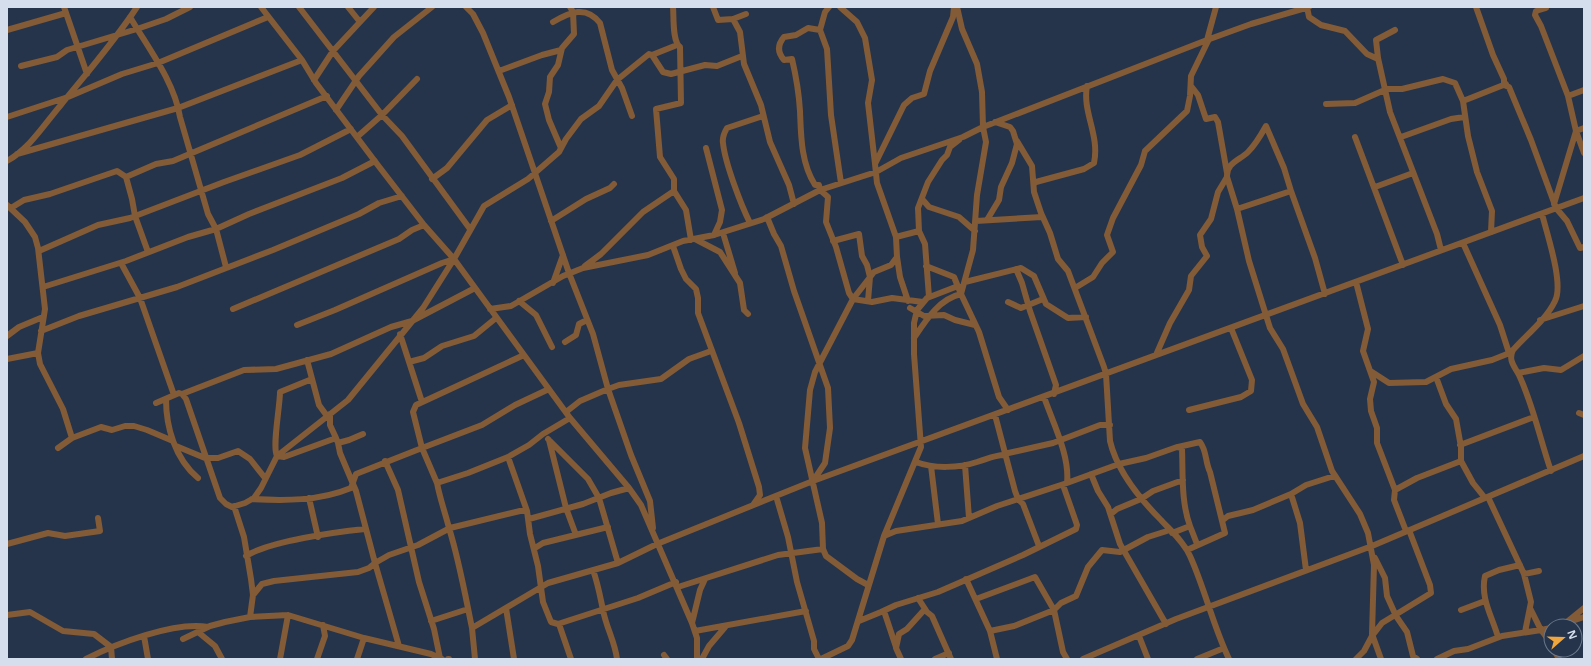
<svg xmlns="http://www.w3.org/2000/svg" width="1591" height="666" font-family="'Open Sans',sans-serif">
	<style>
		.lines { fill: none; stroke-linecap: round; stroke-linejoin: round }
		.minor { stroke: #835b37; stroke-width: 6 }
	</style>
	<rect width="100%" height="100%" fill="#25344a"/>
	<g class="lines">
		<path class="minor" d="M64,7L87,74
			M261,7L302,60L316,83L377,164L424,225L454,259L570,418L629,488L641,505L692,623L697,638V659
			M299,7L382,115L402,136L470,229
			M348,7L360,22
			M466,7L473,14L483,33L509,97L569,273L593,334L608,389L631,455L650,501L653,528
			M713,7L718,20L733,19L746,14
			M829,7L825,12L820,30L827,49L831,115L841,183
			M840,7L857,22L865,38L872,80L868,103L875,164
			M957,7L962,29L977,64L982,92L983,127L986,142L977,195L973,250L961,294L979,332L999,397L1008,410
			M1307,7L1309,17L1321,25L1345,31L1367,54L1378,59
			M1476,7L1493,55L1504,79V85L1509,87L1531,140L1556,208L1567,221L1580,248L1584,247
			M1546,8L1536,11L1535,15L1541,26L1568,96L1576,131L1554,204
			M130,17C148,48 174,81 180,117L208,214L216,229L226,267
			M733,19L740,32L744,64L761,105L770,142L789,185L794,204
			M553,22C570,12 586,5 600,23L612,70L622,88L632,116
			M7,30L66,13
			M820,30L808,28L796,35L784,37C778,44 777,52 784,60L792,59C796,76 799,94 800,111C801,136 801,163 815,185H819L820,190L828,197L826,222L836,247L849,293L853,299L872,302L892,298L923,302
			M1395,30L1376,40L1378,58L1390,112L1437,234L1441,250
			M1207,40L1216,7
			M652,55L663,72L671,74L705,65L717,66L742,56
			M21,66L57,57L67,50L137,29L166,19L190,7
			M499,71L542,55L561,50
			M314,80L333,51L374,7
			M1191,86L1198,95L1206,119L1215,117L1218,122L1227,173
			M1568,96L1584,90
			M1463,101L1468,136L1477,172L1492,211L1491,232
			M1326,104L1355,103L1387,89H1402L1443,79L1455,83L1463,101L1506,84
			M336,110L359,76L394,37L432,7
			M7,117L68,97L122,74L158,63L268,17
			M1584,128L1576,131L1584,153
			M357,137L382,115L417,79
			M1355,137L1403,265
			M1401,137L1451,119L1464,117
			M1017,141L1032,166L1034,192L1041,213L1050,233L1058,259L1068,271L1104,367L1106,374L1110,441C1117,471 1140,499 1161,520C1171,531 1184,542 1190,556C1205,589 1213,626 1229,659
			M561,148L549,120L545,104L549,92L550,77L558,65L562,48L574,34L573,12L570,7
			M706,148L722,210L720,222L714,235
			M17,154L178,108L302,60
			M7,161C30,148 43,126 60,106C86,74 114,42 137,7
			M126,177L132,199L135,216L148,252
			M432,179L447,168L487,120L512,105
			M1034,184L1036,182L1084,169L1094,163C1100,135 1082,112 1087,86
			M1375,187L1413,173
			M674,191L686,210L691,240
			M1291,191L1284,168L1266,126C1261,135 1255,145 1248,152C1240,160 1226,163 1227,177L1237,209L1249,261L1270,328L1283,349L1303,404L1317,427L1332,471L1360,514L1368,533L1374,565L1372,634L1381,659
			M922,199L929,207L959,217L975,231
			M7,205L25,222L35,237L38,248L45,309L38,353L40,364L63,409L72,438
			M11,208L24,200L50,194L117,171L126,177L156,164L173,161L327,96
			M1237,209L1291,191L1315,258L1325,294
			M1542,214C1547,234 1564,284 1555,301C1546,320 1526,335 1513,350C1508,360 1514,366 1519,375C1533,405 1540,439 1551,471
			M767,217L774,234L781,246L794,291L828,388L830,428L825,463L813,481
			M987,220L999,200L1001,187L1012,163L1017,144L1013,131L1010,127L995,122
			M551,221L586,199L610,188L614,184
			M976,221L1042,217
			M750,223C741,205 725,163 723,143C722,137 724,133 727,128L763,116
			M723,233L735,273
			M896,237L877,183L875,164L904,105L912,98L924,94L930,71L953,17L954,7
			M695,239L720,252L740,283L744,310L748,314
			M833,241L859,234L862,256L867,265L870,277L868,301
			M1463,243L1500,325L1509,353
			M673,246L681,269L686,279L696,289L698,298V313L739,423L759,487L760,495L753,505
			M39,251L98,225L130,218L224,182L300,155L351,129
			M897,257L900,277L908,301
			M121,263L140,298L174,395
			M585,266L601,254L643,212L674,191V179L660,157L656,109L681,103L680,47C672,41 674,17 673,7
			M1016,269L1022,283L1030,311L1056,385L1054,394
			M965,282L1021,268L1034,276L1046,304L1068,318L1086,317
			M1356,282L1368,329L1363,351L1374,382L1370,399L1371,411L1377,428V443L1395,490
			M553,283L563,255
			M43,287L126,261L188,237L216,229L249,214L342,178L375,161
			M1075,288L1093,277L1102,263L1113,252L1107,235L1113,218L1141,165L1145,151L1187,111L1190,96L1191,76L1209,39
			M929,297L925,244L919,231L918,208L928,182L942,160L947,155L950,147L959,140
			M519,301L536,315L552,347
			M1008,302L1021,308L1043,299
			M910,308L924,316L944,315L955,320L975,325
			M233,309L399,239L412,230L424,225
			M490,309L511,306L563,276L583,268L648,255L683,241L714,235L764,219L820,190L876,172L901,158L963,137L983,127L1207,40L1251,24L1309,7
			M1540,320L1584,306
			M297,325L335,310L442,263L454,259
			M41,331L79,316L177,287L273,250L359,214L379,203L402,196
			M400,334L422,402
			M7,336L19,327L43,317
			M914,338C926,320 939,299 961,294L954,277L926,266
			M565,342L576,335L579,324L587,320
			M524,355L416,405L413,412L422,448L482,425L515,405L549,389
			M1156,355L1170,323L1189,290L1191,276L1207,256L1202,247L1200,235L1211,219L1218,192L1227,177
			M7,359L38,353
			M307,360L319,405L327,416
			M409,362L424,358L442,346L474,336L496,318
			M1372,372L1389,383L1426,382L1451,369L1492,360L1512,352
			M1518,373L1544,368L1561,370L1584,356
			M312,379L280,392C280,406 272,447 277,456L284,457L336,438L338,443
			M182,394L244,370L276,369L331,354L391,327L412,321L475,288
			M1044,397C1053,423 1070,456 1067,483
			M166,399C166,427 175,459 198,478
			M156,403L179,393L182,394L186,399L220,498L226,504L232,507L245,503L254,498L261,488L277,456L348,400L423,308L454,259L484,206L528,179L559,152L566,139L581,119L599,106L617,80L649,54L652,55L677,45
			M1189,410L1241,397L1251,391L1252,380L1231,328
			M566,412L580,401L608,389L619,385L661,379L689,359L711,351
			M1579,413L1584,415
			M330,414V425L336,438
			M995,415L1015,491L1018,499L1023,504L1039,546
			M548,439L588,479L599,498L618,563
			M549,440L566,508L576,535
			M1460,445L1534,417
			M176,446L205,458H218L238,451L250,459L265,478
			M1178,447L1200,442C1207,451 1205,462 1210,472L1225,533L1187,550
			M58,448L72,438L101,427L112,430L125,426H134L147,430L173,441
			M1004,454L1053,443L1100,425H1110
			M508,457L527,511
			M385,461L398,490L419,582L434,629L440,658
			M1461,461L1473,483L1485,498
			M916,462C934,469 959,468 977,462C987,459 995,455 1004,455
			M965,465L969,518
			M931,466L938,524
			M1091,474L1098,491L1108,507L1120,544L1166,624
			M437,483C440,499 445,512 449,528C459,560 465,594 472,628
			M776,496L788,537L797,582L814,641V649L819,659
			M1488,497L1524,574L1531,602L1525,632
			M309,498L318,537
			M252,499C284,501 320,501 351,488L356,474L422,448L437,483L468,473L508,457L529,445L543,434L570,418
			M234,506L244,537L251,579L253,595L250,617
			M1111,514L1117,509L1141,499L1153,491L1183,480
			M529,519L583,504L611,493L629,488
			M1223,520L1228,516L1253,510L1291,494
			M1190,526L1197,544
			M1406,531L1394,500L1395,490L1417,478L1461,461V447L1456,419L1446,404L1436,377
			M884,536L896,531L962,521L997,506L1067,483L1119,464L1146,458L1177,447L1182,448C1183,474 1181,502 1190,526L1172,533
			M7,544L48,533L65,536L100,531L98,518
			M535,548L543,543L608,527
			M246,556C270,541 336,532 365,529
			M1375,558L1385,578L1387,596L1396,616L1407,632L1413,656L1417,659
			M593,570C598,584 600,596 603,610C606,627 615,642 617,659
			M1306,570L1300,523L1291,494L1306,485L1334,476
			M1524,574L1539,571
			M966,579L990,631L997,659
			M868,585L857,579L826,556L823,549L822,523L805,448L810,390L815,372L853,299L874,272L891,265L897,257L896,237L919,231
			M678,587L778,555L823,549
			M253,595L262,584L274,581L358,572L369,568L375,563L356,491L340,453L338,443L349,440L363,434
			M918,598L927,612L932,616L951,659
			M976,599L1035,577L1054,610L1014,626L990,631
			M506,608L514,659
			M1530,608L1541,630L1551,628
			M1461,610L1485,601
			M884,611L896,647
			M7,615L30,612L63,631L94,634L111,647L112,659
			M431,621L468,609
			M859,621L881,612L896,605L938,592L1023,555L1076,529L1077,525L1063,485
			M1568,621L1584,608
			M692,623L700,590L705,579
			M559,624L571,659
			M1557,626L1584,617
			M695,631L806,611
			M198,632L215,646L222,659
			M144,636L148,659
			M1139,636L1148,659
			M1498,637C1492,616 1480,598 1485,576L1499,570L1520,565
			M183,639L210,626L225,622L250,617L288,615L364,638L431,654L442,659
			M399,646L375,563L389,555L418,545L450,528L520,511H527L530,534L538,566L543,602L551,622L558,624L564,622L638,598L676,582
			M1554,650L1559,659
			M664,655L667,659
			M703,657L709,646L726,626
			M86,659C115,644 175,621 208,627
			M280,659L288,615
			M317,659L325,636L323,625
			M357,659L364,638
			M448,659H449
			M475,659L472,628L548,583L618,563L657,544L813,481L1584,198
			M821,659L848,646L852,640L884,536L921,447L914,354V323L917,310L927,298L958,286
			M901,659L896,648L899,634L907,629L925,609
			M935,659L949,653
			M1067,659L1063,652L1054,610L1061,603L1076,596L1088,567L1102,550L1120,552L1148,537L1170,530
			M1083,659L1176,619L1372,546L1584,456
			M1197,659L1224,648
			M1356,659L1364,651L1372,636L1382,623L1431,593L1430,585L1409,530
			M1437,659L1454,651L1468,649L1502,636L1541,630L1551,643"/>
	</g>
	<rect width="1591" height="666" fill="none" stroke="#d4deec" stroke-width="16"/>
	<g transform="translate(1563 638) rotate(70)"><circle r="19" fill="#25344a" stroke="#6b788b"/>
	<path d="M0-3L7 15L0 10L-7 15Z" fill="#f0a63f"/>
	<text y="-6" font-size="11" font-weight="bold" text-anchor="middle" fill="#d4deec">N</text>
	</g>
</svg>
